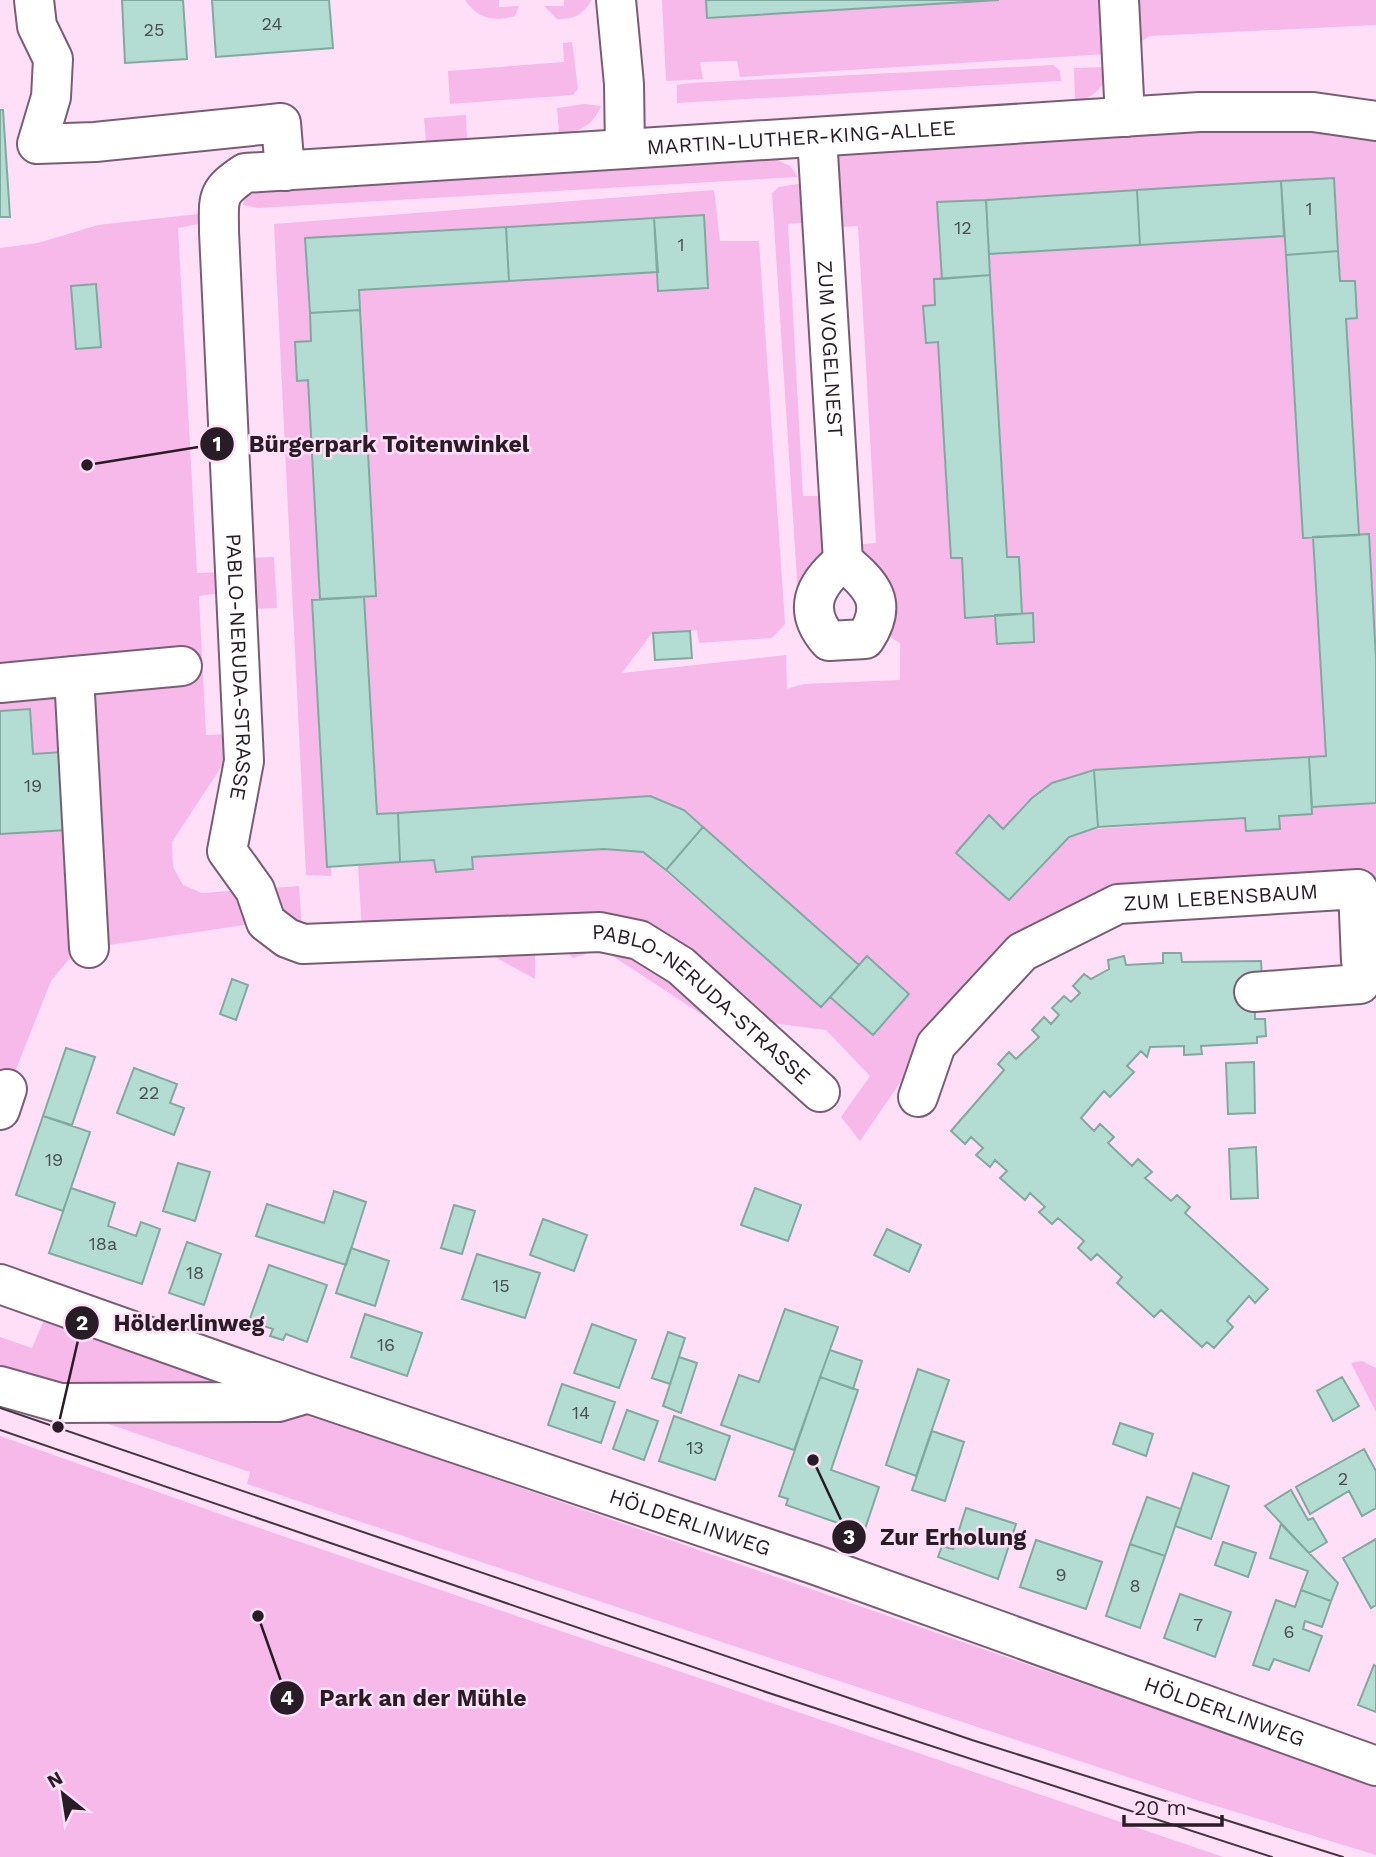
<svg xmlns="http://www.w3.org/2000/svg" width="1376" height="1857" font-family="'Work Sans',sans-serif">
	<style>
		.green { fill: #f6b9e9 }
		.building { fill: #b3ddd3; stroke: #80a99f; stroke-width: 2 }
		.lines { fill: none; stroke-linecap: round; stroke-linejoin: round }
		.minor-casing { stroke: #785e73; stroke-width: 42 }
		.minor { stroke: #fff; stroke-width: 38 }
		.tram { stroke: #433540; stroke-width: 2 }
		.labels { text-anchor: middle; stroke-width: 5; stroke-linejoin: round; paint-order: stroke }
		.number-label { font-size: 18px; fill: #4b4d51 }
		.street-label { font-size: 21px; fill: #281d26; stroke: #fedff7 }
		.leader { fill: none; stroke: #281d26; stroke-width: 2.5 }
		.callout-dot { fill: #281d26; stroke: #fedff7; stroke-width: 2.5 }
		.mark-label { font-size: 21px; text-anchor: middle; font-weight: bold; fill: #fff }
		.callout-label { font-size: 23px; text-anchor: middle; font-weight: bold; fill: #281d26; stroke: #fedff7; stroke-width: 5; stroke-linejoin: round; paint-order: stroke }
	</style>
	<rect width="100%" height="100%" fill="#fedff7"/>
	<path class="green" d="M465,0H499V7L519,6L515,16C493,22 478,19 465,0Z
		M564,0H592C582,15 576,19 557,19L544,6H564Z
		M662,0H706L707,18L999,0H1376V25L1150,36L1122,53L740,77L737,61L700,62L703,79L666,81Z
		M572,42L578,89L573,95L450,104L448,71L564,62L563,43Z
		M1054,65L1060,71L1061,81L677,103V85L690,83Z
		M1105,67L1108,77C1098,91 1092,99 1075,101L1074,68Z
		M584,104L601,106C594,125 578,133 559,133L557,108Z
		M466,115L467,139L426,141L424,118Z
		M1376,121V659L1369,534L1359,535L1346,319L1357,318L1355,281H1340L1334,178L938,202L942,279H934L935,305L923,306L926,343L938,342L951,558H962L965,617L995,615L997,644L1034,642L1033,614H1022L1019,557H1007L989,254L1284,236L1303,538L1313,537L1326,756L1094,770C1049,779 1033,796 1003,829L988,816L956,853L1009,900L1069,837L1082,830L1245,818L1280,828L1279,816L1312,814V807L1376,803V881L1078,903L939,1026L860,1141L841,1117L870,1076L826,1030L757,1021L676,946L362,931L358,865L434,860L436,872L473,869L472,857L604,849L643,852L821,1007L830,997L873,1034L909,994L867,956L859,965L684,810L650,796L377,814L364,597L376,595L359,290L658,272L659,291L708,288L704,215L305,238L311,341L295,343L297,380H308L320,599L312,600L327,867L331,866V876L306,875L274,224L714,190L720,241H759L785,624L772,638L699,643L697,630L652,633L622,673L786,655L787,689L803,684L900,680V643L873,627L842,546L876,543L858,226L823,228L817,137Z
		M773,158L790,166L798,177L258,208L243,205L245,198L268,186Z
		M803,183L810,222L788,224L803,496H825L828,547L798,595L772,193L779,187Z
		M198,214V224L178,228L197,573L219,572L221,593L199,596L206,735L228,734L229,755L172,842L173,867L183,885L202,893L299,886L303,944L265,922L89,948L69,959L51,981L0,1110V248L38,243L98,225Z
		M274,557L277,608L250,609L247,558Z
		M458,937L639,940L756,1050L602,949L573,958L563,949L535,950V979Z
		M48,1311L275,1388L60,1399L0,1378V1337L32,1348Z
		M1362,1361L1376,1368V1412L1351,1363Z
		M297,1410L1376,1786V1855L1200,1801L247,1484L250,1472L73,1412Z
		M0,1436L265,1530L1223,1857H0Z"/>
	<path class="building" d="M122,0H183L187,59L125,63Z
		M212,0H329L333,48L216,57Z
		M706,0H999L707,18Z
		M0,110H3L10,217H0Z
		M1334,178L1338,251L1286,255L1281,181Z
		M1281,181L1284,236L1140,245L1137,190Z
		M1137,190L1140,245L989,254L986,200Z
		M986,200L990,275L942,279L937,202Z
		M704,215L708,288L658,291L654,218Z
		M654,218L658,272L509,281L506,227Z
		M506,227L509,281L359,290L360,310L310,313L305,238Z
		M1338,251L1340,281H1355L1357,318L1346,319L1359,535L1303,538L1286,255Z
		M990,275L1007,557H1019L1022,614L965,618L962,558H951L938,342L926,343L923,306L935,305L934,279Z
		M96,284L101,347L76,349L71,286Z
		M360,310L376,596L320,599L308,380L297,381L295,342L311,341L310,313Z
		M1369,534L1376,659V803L1312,807L1309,757L1326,756L1313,537Z
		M364,597L377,814L398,813L400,862L327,867L312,600Z
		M1033,613L1034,642L997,644L995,615Z
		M690,631L692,658L655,660L653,633Z
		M30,709L33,754L63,752L68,830L0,834V711Z
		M1309,757L1312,814L1279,816L1280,829L1246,831L1245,818L1098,827L1094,770Z
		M1094,770L1098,827L1069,837L1009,900L956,853L989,815L1003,829L1032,798L1052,783Z
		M650,796L684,810L703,827L666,870L643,852L604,849L472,857L473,869L436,872L434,860L400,862L398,813Z
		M703,827L859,965L821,1007L666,870Z
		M1163,953H1181L1182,962L1261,961L1262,979H1254L1255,1019H1265L1266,1036L1257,1037V1043L1201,1046L1202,1054L1184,1055V1046L1150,1047L1147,1057L1141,1051L1127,1066L1134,1072L1110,1097L1104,1091L1081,1118L1094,1131L1100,1124L1114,1137L1108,1143L1132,1166L1138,1159L1152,1172L1145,1178L1171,1201L1177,1195L1190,1207L1185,1213L1268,1289L1255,1303L1249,1296L1227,1321L1233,1327L1214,1348L1207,1342L1202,1347L1161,1310L1154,1317L1117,1283L1122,1277L1097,1254L1091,1260L1078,1248L1084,1241L1058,1218L1052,1224L1039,1212L1045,1207L1030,1193L1025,1200L1000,1178L1007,1171L995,1160L990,1167L976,1155L983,1148L971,1137L965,1144L951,1131L1004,1070L998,1064L1009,1052L1016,1059L1039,1037L1032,1030L1044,1017L1051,1024L1059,1015L1052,1008L1064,996L1071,1002L1080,993L1073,986L1084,974L1091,979L1109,969L1108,960L1124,956L1126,965L1163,963Z
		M867,956L909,994L873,1035L830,997Z
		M232,979L248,985L236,1020L220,1014Z
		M66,1048L95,1057L72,1125L43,1116Z
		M1254,1062L1255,1113L1228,1114L1226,1063Z
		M134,1068L177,1084L170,1103L184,1108L174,1135L117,1113Z
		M43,1116L90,1132L63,1211L16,1195Z
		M1256,1147L1258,1198L1231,1199L1229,1149Z
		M178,1163L210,1172L195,1221L163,1211Z
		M71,1188L115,1203L108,1226L136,1236L141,1222L160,1229L142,1284L49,1253Z
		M755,1188L801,1205L788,1241L741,1225Z
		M334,1191L366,1202L346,1265L256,1236L267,1204L324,1223Z
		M454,1205L475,1211L462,1254L441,1248Z
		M543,1219L587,1235L574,1271L530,1255Z
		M887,1229L921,1245L909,1272L874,1255Z
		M187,1242L221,1254L204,1305L169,1293Z
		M351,1248L389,1261L375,1306L336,1293Z
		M477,1254L540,1273L525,1318L462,1299Z
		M269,1265L327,1285L307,1342L286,1334L283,1340L270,1336L273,1329L249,1321Z
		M785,1309L838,1327L794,1450L721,1425L739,1375L759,1382Z
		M365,1314L422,1333L407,1376L351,1357Z
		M592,1324L636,1340L619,1388L574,1373Z
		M668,1332L685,1338L670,1384L652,1378Z
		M830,1350L862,1361L853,1389L820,1377Z
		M679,1357L697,1363L681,1413L663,1406Z
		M918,1369L949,1380L916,1476L886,1465Z
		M820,1377L858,1390L831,1470L879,1487L864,1532L786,1505L788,1499L779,1496Z
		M1342,1377L1359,1406L1333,1421L1317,1391Z
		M562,1384L615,1402L601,1443L548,1425Z
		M627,1410L658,1421L644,1460L613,1449Z
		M674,1416L730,1436L715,1480L659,1461Z
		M1120,1423L1153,1434L1146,1456L1113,1444Z
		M932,1431L964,1442L945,1501L912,1490Z
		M1364,1449L1376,1471V1508L1362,1516L1349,1491L1310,1514L1296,1487Z
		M1193,1473L1229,1486L1211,1539L1175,1526Z
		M1291,1490L1308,1520L1313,1518L1327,1542L1309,1553L1265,1506Z
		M1147,1497L1181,1509L1165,1556L1130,1544Z
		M966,1508L1016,1524L998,1579L938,1557L942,1546L953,1549Z
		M1281,1524L1338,1583L1331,1601L1301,1590L1308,1571L1270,1558Z
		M1376,1539V1605L1371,1608L1343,1558Z
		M1036,1540L1102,1562L1086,1609L1020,1587Z
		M1223,1542L1256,1553L1248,1577L1215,1565Z
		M1130,1544L1165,1556L1140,1628L1106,1616Z
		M1301,1590L1331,1601L1322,1627L1305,1621L1303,1629L1322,1636L1309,1671L1274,1659L1269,1670L1253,1665L1276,1600L1295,1607Z
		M1180,1594L1231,1612L1215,1657L1164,1638Z
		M1374,1665L1376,1666V1712L1358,1705Z"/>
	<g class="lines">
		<g class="minor-casing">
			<g id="minor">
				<path d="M34,0L37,26L53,59L51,97L37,144L95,142L281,123L285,171"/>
				<path id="s1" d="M616,0L624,84L625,149L1199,112H1313L1376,121"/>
				<path d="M1119,0L1125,117"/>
				<path id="s2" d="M817,137L843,561C814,585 802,610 829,641L865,639C889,603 872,585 843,561"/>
				<path id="s3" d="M625,149L245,173C215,193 219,198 219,232L244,761L227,851L255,890L266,922L287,938L303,944L600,932L639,940L681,966L820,1092"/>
				<path d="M74,676L182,666"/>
				<path d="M0,683L74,676L89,948"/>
				<path d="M1254,992L1360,984"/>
				<path id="s4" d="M918,1097L936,1045L1022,952L1118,904L1358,889L1361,961L1376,960"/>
				<path d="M0,1110L7,1089"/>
				<path id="s5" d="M0,1284L307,1393L813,1564L1376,1766"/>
				<path d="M0,1386L60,1403L278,1402L305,1394"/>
			</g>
		</g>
		<use href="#minor" class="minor"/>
		<path class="tram" d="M0,1408L972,1740L1343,1857
			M0,1430L772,1694L1272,1857"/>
	</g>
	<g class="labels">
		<g class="number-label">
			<text x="272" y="30">24</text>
			<text x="154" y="36">25</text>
			<text x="1309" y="215">1</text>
			<text x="963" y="234">12</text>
			<text x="681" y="251">1</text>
			<text x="33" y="792">19</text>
			<text x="149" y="1099">22</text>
			<text x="54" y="1166">19</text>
			<text x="103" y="1250">18a</text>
			<text x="195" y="1279">18</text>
			<text x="501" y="1292">15</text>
			<text x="386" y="1351">16</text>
			<text x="581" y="1419">14</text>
			<text x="695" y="1454">13</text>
			<text x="1343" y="1485">2</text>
			<text x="1061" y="1581">9</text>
			<text x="1135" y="1592">8</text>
			<text x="1198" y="1631">7</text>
			<text x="1289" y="1638">6</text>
		</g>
		<g class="street-label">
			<text dy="7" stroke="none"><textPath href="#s1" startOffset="326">MARTIN-LUTHER-KING-ALLEE</textPath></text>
			<text dy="7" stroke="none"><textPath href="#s2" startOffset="212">ZUM VOGELNEST</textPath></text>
			<text dy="7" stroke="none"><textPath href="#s3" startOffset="886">PABLO-NERUDA-STRASSE</textPath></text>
			<text dy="7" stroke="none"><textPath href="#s4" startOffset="392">ZUM LEBENSBAUM</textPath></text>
			<text dy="7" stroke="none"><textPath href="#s3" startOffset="1620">PABLO-NERUDA-STRASSE</textPath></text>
			<text dy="7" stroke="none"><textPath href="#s5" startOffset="730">HÖLDERLINWEG</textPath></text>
			<text dy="7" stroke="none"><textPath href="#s5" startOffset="1297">HÖLDERLINWEG</textPath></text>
		</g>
	</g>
	<path class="leader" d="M87 465L217 444M58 1427L82 1323M813 1460L849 1537M258 1616L287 1698"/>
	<g class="callout-dot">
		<circle cx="87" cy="465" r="7"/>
		<circle cx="58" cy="1427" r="7"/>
		<circle cx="813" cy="1460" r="7"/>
		<circle cx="258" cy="1616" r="7"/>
		<circle cx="217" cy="444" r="18"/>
		<circle cx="82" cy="1323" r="18"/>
		<circle cx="849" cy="1537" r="18"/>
		<circle cx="287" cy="1698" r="18"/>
	</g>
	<g class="mark-label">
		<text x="217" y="451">1</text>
		<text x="82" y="1330">2</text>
		<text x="849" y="1544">3</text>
		<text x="287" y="1705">4</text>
	</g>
	<g class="callout-label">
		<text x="389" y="452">Bürgerpark Toitenwinkel</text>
		<text x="189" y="1331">Hölderlinweg</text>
		<text x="953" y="1545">Zur Erholung</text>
		<text x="423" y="1706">Park an der Mühle</text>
	</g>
	<g transform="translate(63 1794) rotate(330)" stroke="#fedff7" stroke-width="5" paint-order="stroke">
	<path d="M0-5L12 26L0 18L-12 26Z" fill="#281d26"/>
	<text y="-10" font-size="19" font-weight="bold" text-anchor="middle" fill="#281d26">N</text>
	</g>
	<path d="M1124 1815v10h98v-10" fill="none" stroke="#281d26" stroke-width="3.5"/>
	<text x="1134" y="1815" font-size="21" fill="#281d26" stroke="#fedff7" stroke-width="5" paint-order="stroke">20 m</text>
</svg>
